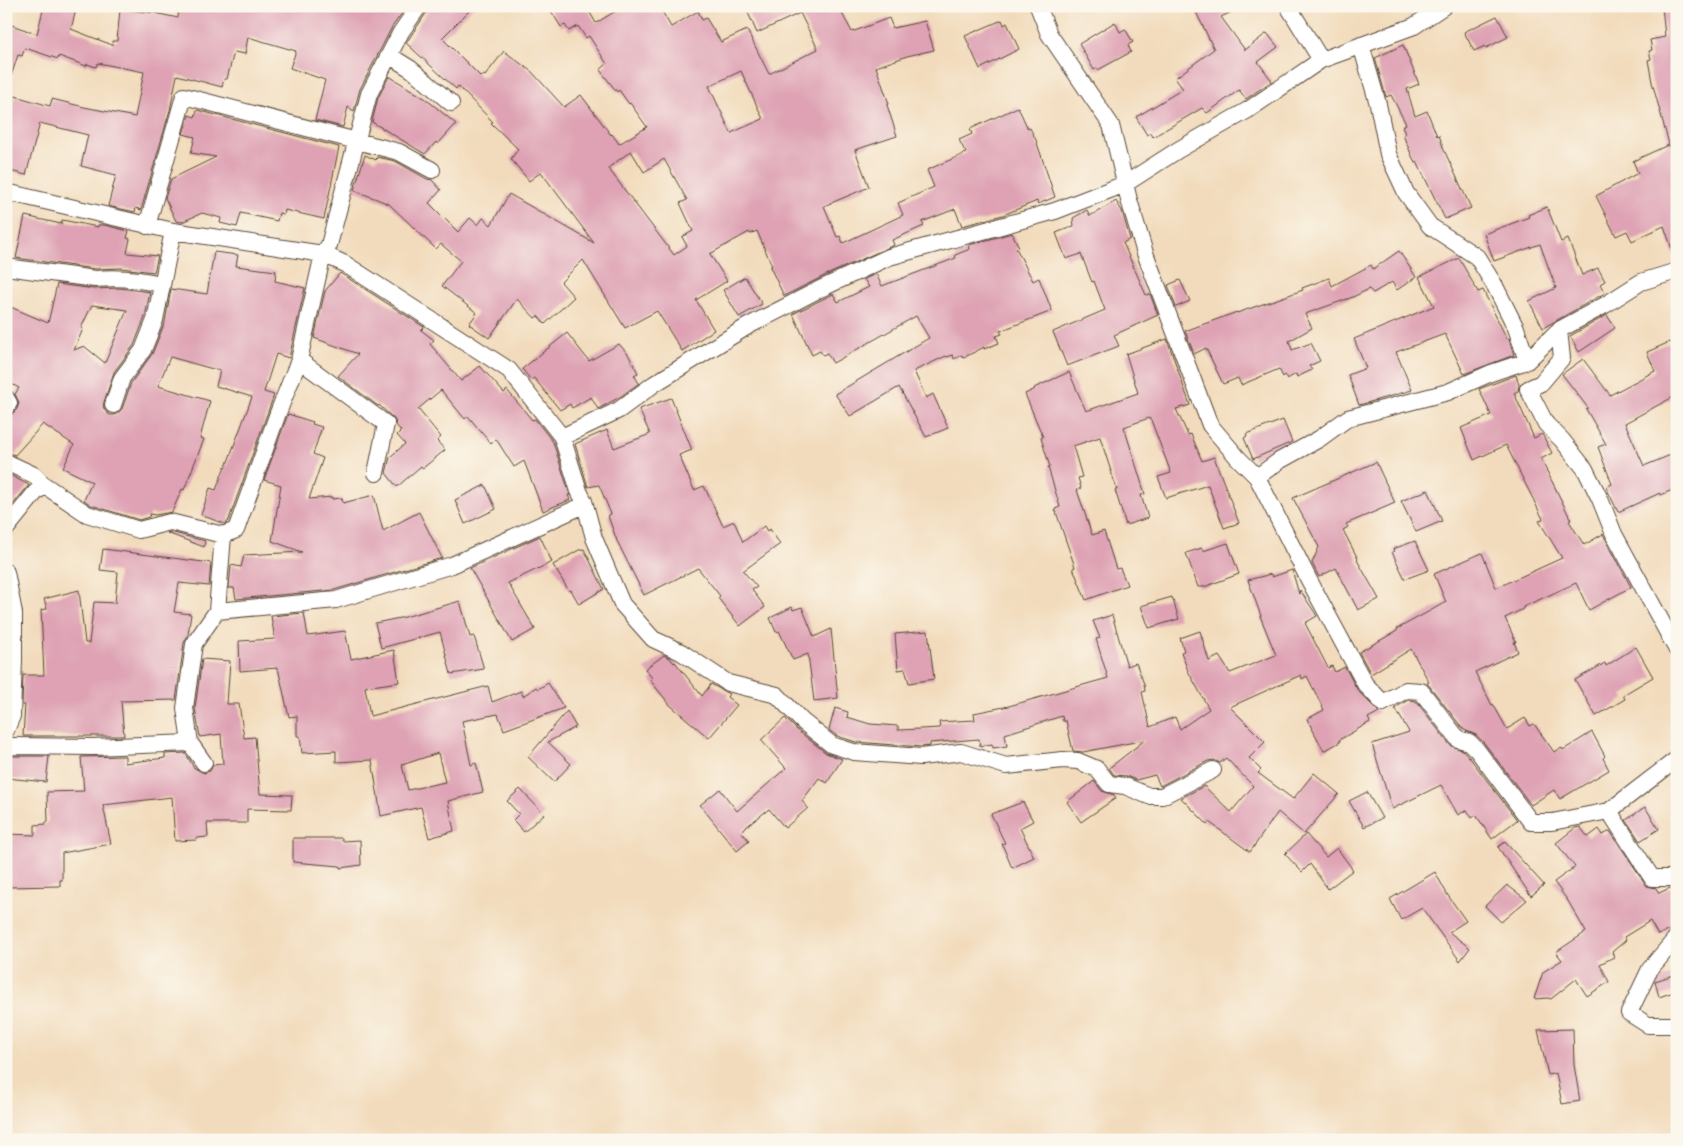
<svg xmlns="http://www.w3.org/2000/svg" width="1683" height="1146" font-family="Mynerve,sans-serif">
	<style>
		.building { fill: #dea2b4; fill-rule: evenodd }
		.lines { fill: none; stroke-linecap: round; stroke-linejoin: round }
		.minor-casing { stroke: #564536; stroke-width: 18 }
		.minor { stroke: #fff; stroke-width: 16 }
	</style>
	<rect width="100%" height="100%" fill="#fbf7ec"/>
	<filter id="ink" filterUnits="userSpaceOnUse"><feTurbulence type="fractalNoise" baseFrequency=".02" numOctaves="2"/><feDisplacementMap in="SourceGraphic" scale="10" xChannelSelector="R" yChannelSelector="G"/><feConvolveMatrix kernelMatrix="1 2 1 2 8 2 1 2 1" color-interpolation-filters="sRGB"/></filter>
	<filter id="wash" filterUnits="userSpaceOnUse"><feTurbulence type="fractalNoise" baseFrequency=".0096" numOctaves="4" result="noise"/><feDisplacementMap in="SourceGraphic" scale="20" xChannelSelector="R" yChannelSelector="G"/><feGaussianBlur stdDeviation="1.12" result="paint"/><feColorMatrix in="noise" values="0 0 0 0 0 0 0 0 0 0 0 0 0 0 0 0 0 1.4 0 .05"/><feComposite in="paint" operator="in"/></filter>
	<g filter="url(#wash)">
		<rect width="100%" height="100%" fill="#f2dbbc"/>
		<g id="blocks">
			<path class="building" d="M44,6H77L71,29L112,45L113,41H117L120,9L155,13L178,18L179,6H349L359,9L362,6H407L392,27L360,89L354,111L348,107L343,127L315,120L325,80L290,68L296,51L248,37L245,54L234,52L227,79H224L222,87L177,75L170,110L141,210L136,208L135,212L108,206L116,175L81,166L88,135L40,123L26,175L6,170V125L15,96L50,106L52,99L84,107L135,117L144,72L98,63L96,67L87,64L86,66L59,56L58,59L25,48L22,56L18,55L9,82H6V23L37,34Z
				M429,6H474L442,38L481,77L484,75L485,76L504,51L532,72L564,107L581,95L611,135L612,134L619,144L647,127L630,103L629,104L619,90L617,92L600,70L607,64L589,36L586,38L578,26L569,31L565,25L561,27L548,6H586L596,23L624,6H659L671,27L698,11L702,20L706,18L721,42L747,30L769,74L818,49L800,13L757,33L745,6H838L852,32L889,18L893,28L925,21L934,50L907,56L876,67L889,104L887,105L897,136L855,150L869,187L824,206L837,237L840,236L843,243L903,215L898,203L934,187L927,170L966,153L959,140L972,134L970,129L1018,107L1028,129L1030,128L1036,140L1055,197L1038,204L1037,201L1003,215L962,226L955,209L922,222L924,226L892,240L894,245L824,276L784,296L770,267L772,266L757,231L750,234L749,232L710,254L727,281L696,300L714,330L682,351L657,311L625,328L583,260L561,282L574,297L545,324L538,316L535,318L517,299L489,338L469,324L477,313L442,286L461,261L441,244L436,249L389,204L354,190L365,155L376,160L377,157L395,161L427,179L432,180L441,190L429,203L458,232L470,218L478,225L483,218L491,225L509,194L594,243L541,172L529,181L511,159L518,149L491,123L493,122L458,86L456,89L406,43L427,12ZM741,71L763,119L731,133L709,86ZM631,151L644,172L664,159L687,200L680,203L693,231L682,237L687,246L674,255L608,168Z
				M1193,6H1244L1221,17L1245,50L1267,33L1278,47L1258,62L1272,81L1246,99L1239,90L1207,113L1202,108L1153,137L1151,133L1147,135L1136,117L1183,89L1175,78L1214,49Z
				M1662,6H1677V51H1675L1677,63V155H1673L1677,163V257L1675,258L1664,226L1632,241L1627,231L1616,236L1596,196L1638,173L1633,161L1668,145L1670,148L1652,82L1648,60L1651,59L1649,51L1652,50L1650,40L1665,37Z
				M1497,16L1508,37L1486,48L1485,46L1474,51L1464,32Z
				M1002,20L1004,25L1007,23L1019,49L980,69L965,36Z
				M1115,22L1120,32L1125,29L1133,42L1128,45L1131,52L1098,70L1097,68L1094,70L1079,44Z
				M1403,45L1419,84L1407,89L1415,116L1427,111L1437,136L1439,135L1444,150L1471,208L1445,219L1417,162L1415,163L1403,135L1405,134L1402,126L1406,124L1391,95L1386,97L1375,58Z
				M389,76L426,99L456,124L438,144L436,142L425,154L372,122L378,98Z
				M197,110L339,147L324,219L285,210L284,214L279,213L277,221L241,213L237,227L220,223L221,218L202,213L182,222L176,221L165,198L171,179L216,157L191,153L195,137L183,134L189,115L195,117Z
				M1116,201L1122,211L1130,239L1123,243L1146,295L1150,294L1158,315L1114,335L1119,346L1067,366L1053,332L1105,310L1094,281L1092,282L1081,254L1066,259L1056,233L1074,226L1073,218L1087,210L1090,216Z
				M1547,207L1561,242L1568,239L1582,275L1598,268L1605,281L1600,284L1605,293L1543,328L1529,301L1556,288L1540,244L1494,261L1484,234L1529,217L1528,215Z
				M25,216L61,224L62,220L98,227V225H104L129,231L127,238L130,239L127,253L158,256L154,272L121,268L95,269L16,258Z
				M1012,233L1019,247L1016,248L1033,281L1039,278L1052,311L1000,331L1002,334L996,336L999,343L984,349V347L963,358L962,355L954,359L953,355L947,357L946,356L914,371L926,398L933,394L948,428L926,437L899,387L850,416L835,394L929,338L916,316L833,363L827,353L823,355L820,351L812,355L793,314L833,294L838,302L869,287L864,279L876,274L882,286L956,258L955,255L970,249L969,245Z
				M1399,251L1416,277L1397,290L1392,282L1373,293L1369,289L1353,297L1305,314L1312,328L1289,341L1292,350L1311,343L1320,361L1309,366L1312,370L1297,377L1296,374L1287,379L1285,375L1283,377L1279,369L1241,385L1238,378L1223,384L1206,348L1194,354L1185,331L1237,312V313L1303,290L1302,288L1329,278L1332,286L1371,265L1373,269Z
				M214,252L238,255L236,266L276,271L275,281L305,288L289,358L276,354L264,392L274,395L228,522L225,524L201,515L210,488L216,490L225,466L226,467L252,397L216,386L220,371L170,357L158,386L210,401L200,438L204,439L184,490L182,489L172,512L155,515L150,514L149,517L139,520L91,505L84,500L92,482L63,468L74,445L43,424L15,455L6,452V417L10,416L17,409L19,403L15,394L19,388L6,381V305L48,323L57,284L94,289L120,288L150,292L145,317L134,345L114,372L104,402L103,407L106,412L110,415H115L122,409L131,383L152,354L165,322L171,289L207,294ZM92,305L127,310L105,363L84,346L74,350L83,329L81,328Z
				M1459,258L1478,292L1483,290L1507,339L1509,338L1514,355L1464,374L1445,334L1396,352L1412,390L1359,405L1348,375L1366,368L1354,339L1434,306L1419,277Z
				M340,273L424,327L421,330L434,340L430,344L461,381L480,366L504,393L507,390L532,420L535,419L553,442L570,495H568L570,500L543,511L524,461L514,467L496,439L491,444L468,416L465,419L441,390L418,409L441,437L437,441L445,450L423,468L421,466L397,487L386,473L390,457L405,444L397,435L401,431L396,425L395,420L379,405L378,406L338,376L358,354L314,338L325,291Z
				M745,277L762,304L739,317L723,290Z
				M1180,280L1190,301L1176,307L1168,285Z
				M1607,315L1615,328L1579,352L1570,336Z
				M567,333L589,361L619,344L628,354L638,373L634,375L639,383L620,397L598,409L591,397L572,408L570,404L560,410L534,378L531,380L522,369Z
				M1167,339L1190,405L1176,409L1188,435L1191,434L1202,461L1214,457L1239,523L1224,528L1208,485L1166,498L1158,477L1171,473L1151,420H1150L1149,418L1124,427L1145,494L1141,495L1148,518L1126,525L1115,490H1117L1100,437L1073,446L1082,477L1078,478L1081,488L1077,490L1092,535L1104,531L1116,569L1120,568L1127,585L1086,600L1073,568L1075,567L1055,509L1060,507L1048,467H1050L1041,438L1043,437L1025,394L1035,389L1034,388L1069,372L1086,411L1138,393L1126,354Z
				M1672,341L1677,351V395L1625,423L1644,466L1673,454L1677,463V488L1661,495L1660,493L1618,512L1606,487L1612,484L1598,447L1606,444L1586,409L1588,408L1562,374L1583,359L1610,395L1655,371L1647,352Z
				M1516,375L1519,385L1518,391L1514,393L1534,438L1542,434L1552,453L1541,459L1571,520L1569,521L1584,545L1603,534L1631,587L1589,610L1576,583L1523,607V609L1505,618L1516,642H1514L1518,652L1475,672L1492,705L1493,704L1507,729L1525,718L1530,726L1534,724L1554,752L1562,748L1563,750L1592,732L1605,756L1603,758L1609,770L1560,799L1554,790L1531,805L1485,744L1476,735L1464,730L1427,683L1429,682L1411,649L1371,674L1359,652L1397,631V629L1446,602L1434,574L1482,553L1496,588L1562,558L1539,521L1543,519L1506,445L1474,460L1461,428L1491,415L1479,389Z
				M671,398L692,450L679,455L694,490L704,486L723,526L734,521L743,542L764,526L767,531L770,529L780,544L743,571L757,587L752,590L765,607L740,626L718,598L720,596L698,568L644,595L617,541L608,516L611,514L599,485L588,487L575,444L607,430L614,448L650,434L639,409Z
				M288,414L313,422L312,424L322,427L313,454L323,458L309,499L332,497V499L342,498L343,503L374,495L383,531L419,512L442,558L334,590L236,599L234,588H229L231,565L241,567L244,555L302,552L272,541L281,485L264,480Z
				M1283,420L1292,442L1253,459L1244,438L1247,436L1246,434Z
				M1376,462L1395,503L1346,524L1348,527L1343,530L1358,559L1357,560L1379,599L1358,610L1336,568L1319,577L1312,563L1319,547L1293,498Z
				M6,473L29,485L6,513Z
				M485,485L496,509L465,524L455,500Z
				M1428,490L1442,521L1416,532L1401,501Z
				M170,532L205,541L204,547L167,533Z
				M540,536L552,562L508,583L535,629L512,642L470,568Z
				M1415,541L1429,570L1405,579L1392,552L1394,551L1393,549Z
				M1228,543L1239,574L1204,587H1198L1186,553L1202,548L1203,551Z
				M103,549L211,563L209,586L179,583L174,612L191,614L188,635L184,643L176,700L121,701L124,736H23L25,705H22L23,675H44L41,610L47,609L44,599L79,590L85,643H89L94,602L115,603L118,572L100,570Z
				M584,549L604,589L579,604L571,590L569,591L553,565L579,550Z
				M1292,570L1299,594L1300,590L1317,616L1305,623L1328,668L1332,666L1335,672L1345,667L1358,691L1379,712L1368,718L1370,722L1339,740L1340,742L1324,751L1307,719L1324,710L1307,676L1302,679L1301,675L1230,707L1265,742L1249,758L1261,770L1258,773L1293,799L1314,773L1339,794L1304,834L1278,812L1250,852L1209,822L1207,824L1181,798L1204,786L1231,812L1253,786L1226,758L1220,763L1214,760L1208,761L1160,786L1155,775L1136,780L1126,776L1114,775L1109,768L1145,740L1083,752L1073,751L1066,721H1063L1062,716L1005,734L1007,746L993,748L992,744L980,746L979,739L930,743V746L921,747L856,742L837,736L829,730L835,708L848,712L847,717L870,724L898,726V730H900L940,728L939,722L975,720L974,713L1009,706L1108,678L1096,639L1100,638L1093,621L1112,615L1127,666L1136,663L1144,684L1145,691L1142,692L1150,727L1175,717L1180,729L1209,709L1188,671L1181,652L1184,651L1180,638L1200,631L1209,661L1219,656L1230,673L1276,655L1260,616H1261L1248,580L1271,574L1272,577Z
				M1172,597L1179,619L1149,628L1141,606Z
				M460,601L470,637L474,636L484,669L451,674L440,632L381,648L375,623L405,617Z
				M792,607L793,610L802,607L814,637L831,629L838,698L814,701L808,654L793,660L779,631L776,632L770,618Z
				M304,613L308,636L345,631L351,659L394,650L399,682L365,687L370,716L488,686L492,702L521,691L523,696L536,687L538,689L548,683L564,708L504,730L498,714L462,721L471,765L476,763L483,792L448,801L454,831L429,838L421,807L381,816L372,760L336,762V751L302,753L300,736H297V716L289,717L278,668L240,671L239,641L275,639L271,616ZM438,753L445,782L408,790L402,765Z
				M928,631L934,679L909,683L905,669L898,670L895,634Z
				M1636,647L1653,677L1623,695L1625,699L1596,716L1575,680L1605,663L1606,666Z
				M664,655L670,658L674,663L675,662L702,696L711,684L727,693L729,694L727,697L737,705L709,738L670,705L650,680L652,678L645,669Z
				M202,659L230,661L227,704H239L244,738L255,737L260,794L292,795L291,810L247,809V823H207L208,837L197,838V840L175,841L172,797L103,805L111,844L62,853V880H60V886L7,887L6,834L35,835V825L46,824V822H48L47,792L84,791L81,757L125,756V763L165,758V754L185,753L192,764L193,767L204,773L210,771L213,765L223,764L221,734L200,737L195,708Z
				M1408,700L1416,701L1450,745L1464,751L1469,757L1517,820L1492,839L1476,815L1472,818L1467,810L1458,815L1441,785L1392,809L1372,744L1409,732L1395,708Z
				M567,711L576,727L548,742L571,764L554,782L528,757Z
				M785,718L796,729L826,753L842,759L827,783L819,778L802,801L808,808L785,828L769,809L741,831L749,841L737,851L700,805L720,789L737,811L786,768L761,740Z
				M15,756H49L46,782L6,778V757Z
				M1094,781L1102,791L1114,795L1116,798L1081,822L1067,802Z
				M520,789L544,814L524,832L513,820L519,814L507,801Z
				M1367,792L1382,818L1364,827L1349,801Z
				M1023,802L1033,821L1020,828L1034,857L1012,868L1002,844L1005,843L991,814Z
				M1645,807L1659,829L1640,841L1626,820Z
				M1580,827L1588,837L1599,829L1603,835L1610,831L1647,886L1656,888L1659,893L1670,888H1677V926L1658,935L1650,921L1624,937L1626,940L1612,952L1614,957L1600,964L1609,982L1587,996L1576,979L1551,999L1548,998L1534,999L1543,972L1562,960L1556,952L1586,932L1568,901L1554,882L1575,867L1556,843L1575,828Z
				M1306,834L1326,857L1337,848L1353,870L1328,889L1310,864L1302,872L1285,854Z
				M293,838H342V841L360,840L361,865L340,868V866L293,862Z
				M1505,842L1544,885L1531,896L1498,847Z
				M1435,872L1447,894L1466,921L1449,932L1470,948L1460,961L1422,908L1401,920L1390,899Z
				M1507,885L1527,900L1501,922L1485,906Z
				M1677,974V991L1659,997L1655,981Z
				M1573,1029L1574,1065L1580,1101L1562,1104L1556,1073L1548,1075L1538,1030Z"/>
		</g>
	</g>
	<g filter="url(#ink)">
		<use href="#blocks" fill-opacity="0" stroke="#564536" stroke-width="1"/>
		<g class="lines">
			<g class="minor-casing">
				<path id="minor" d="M1038,6L1049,34L1111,125L1129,200L1145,253L1210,425L1238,458L1257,477L1309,580L1365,684L1383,703L1406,690L1421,691L1458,739L1469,742L1477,750L1531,822H1552L1609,811L1652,878H1677
					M1288,6L1321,60
					M1361,45L1378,104L1388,154L1406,193L1430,226L1477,257L1495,286L1516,328L1527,361
					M390,56L411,69L451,103
					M6,192L173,231L323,254L345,264L509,370L562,437L619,410L654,384L748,326L818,290L889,257L1055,211L1125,184L1178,150L1248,110L1321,60L1414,26L1444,6
					M147,226L184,96L399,152L432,170
					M6,267L95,279C117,277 140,279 161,284
					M1559,330L1562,358L1541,383L1528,389L1546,424L1562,440L1585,469L1600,499L1614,534L1677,650
					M299,360L386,424L376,473
					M6,398L9,403L6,407
					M113,405L122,378L143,350L155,320L173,231
					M562,437L579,491L584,501L594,538L622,604L653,639L681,652L728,683L777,695L802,721L832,745L854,752L921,757L961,752L1006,766L1063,760L1078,761L1097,769L1109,784L1125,786L1149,796H1162L1213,770
					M6,462L34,475L44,485L87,514L139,530L170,522L223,535L217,611
					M1257,477L1279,461L1319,439L1348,418L1448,392L1491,373L1527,361L1559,330L1605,305L1641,282L1677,271
					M6,529L35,493L44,485
					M223,535L236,530L278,413L299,360L323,254L329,245L369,94L401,32L419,6
					M6,572L14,613V660L12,716L6,730
					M6,747L14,746L93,747L190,743
					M204,763L190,743L185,708L194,644L217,611L336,600L452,565L582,506L584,501
					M1609,811L1677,759
					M1677,937L1650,969L1629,1013L1648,1025H1677"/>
			</g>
			<use href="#minor" class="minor"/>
		</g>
	</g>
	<rect width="1683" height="1146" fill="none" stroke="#fbf7ec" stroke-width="25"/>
</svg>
